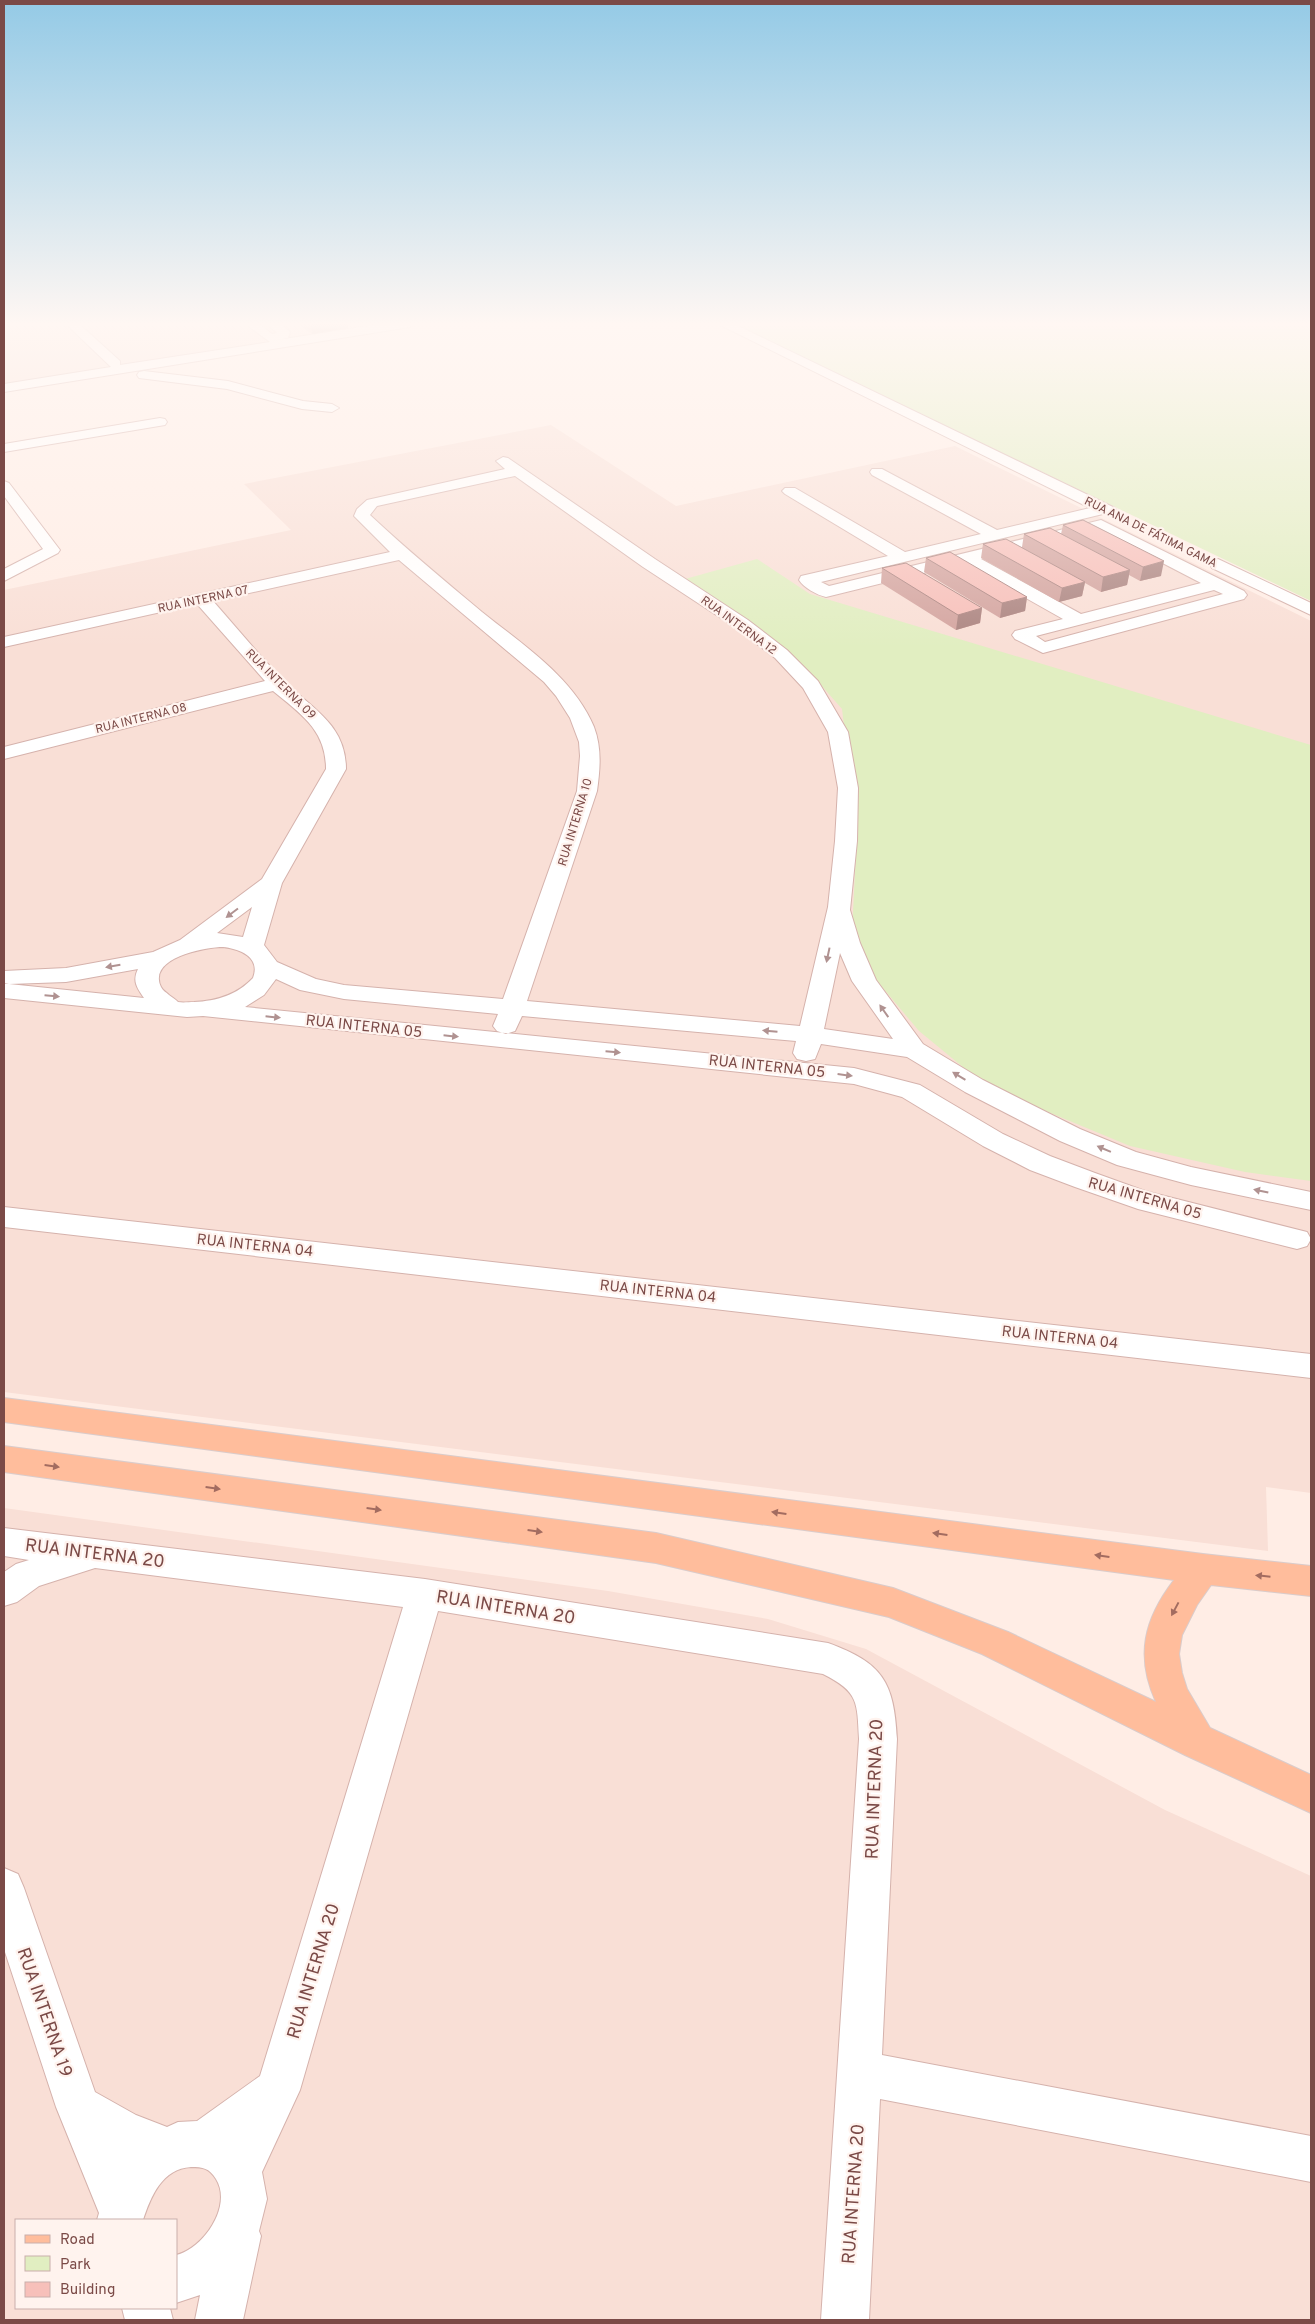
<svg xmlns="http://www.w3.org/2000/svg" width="1315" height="2324" font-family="Overpass,sans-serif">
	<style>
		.residential { fill: #f9dfd6; fill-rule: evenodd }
		.green { fill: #e1eec1 }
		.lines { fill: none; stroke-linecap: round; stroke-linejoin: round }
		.minor-casing { stroke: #d5b2ac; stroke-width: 2 }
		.major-casing { stroke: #dacccb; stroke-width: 2 }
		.minor { fill: #fff; fill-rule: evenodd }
		.major { fill: #ffbd9c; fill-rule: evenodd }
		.wall { fill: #d4a5a0 }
		.shaded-wall { fill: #ad8682 }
		.building { fill: #f7c0ba; stroke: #ad8682 }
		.oneway { fill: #b09291 }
		.oneway2 { fill: #a36c60 }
		.labels { text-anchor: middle; stroke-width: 4.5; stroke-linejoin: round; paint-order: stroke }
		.far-street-label { font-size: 12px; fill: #7b4a47; stroke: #fff3ee }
		.street-label { font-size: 15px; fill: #7b4a47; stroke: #fff3ee }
		.near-street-label { font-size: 18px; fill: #7b4a47; stroke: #fff3ee }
	</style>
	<rect width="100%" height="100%" fill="#ffede5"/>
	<path class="residential" d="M4,323H385L4,384Z
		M551,425L676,506L955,446L1311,621V1493L1266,1487L1268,1551L4,1392V590L291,530L244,484Z
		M4,1508L608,1591L768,1619L866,1649L1165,1810L1311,1876V2320H4ZM16,2220H176V2308H16Z"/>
	<path class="green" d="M731,323H1311V601Z
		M757,559L810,594L1311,745V1181L1245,1172L1130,1146L1036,1107L969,1072L919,1031L872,975L852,931L857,833L842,709L806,668L762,630L685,579Z"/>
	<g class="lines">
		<g class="minor-casing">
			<path id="minor" d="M65,323H78L120,361V365L270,342L244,323H258L272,334L277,333L266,323H280L290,332L288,338L271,341L387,323H416L410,327L4,392V384L111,367Z
				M716,323H732L1115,508L1117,511L1115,514H1103L821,582L829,586L1101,520L1244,591L1247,595L1244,599L1043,653L1015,639L1012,635L1015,631L1063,619L964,563L826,597C817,595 804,588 799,580L801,576L888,556L785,494L782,491L785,488H795L905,552L981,534L872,475L870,472L872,469H882L997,530L1090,508ZM1099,530L1201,583L1081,614L981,559ZM1214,590L1223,594L1045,642L1036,636Z
				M144,371L228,381L303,401L332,404L339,408L332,412L302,409L227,389L139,378L137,375L139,372Z
				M160,418L165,419L167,422L165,425L4,452V444Z
				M503,457L508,458L655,559L748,620L787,650L818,681L848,732L858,788L857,841L850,910L860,943L876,980L923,1044L983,1080L1080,1129L1136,1152L1191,1167L1311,1192V1210L1191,1185L1117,1165L1060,1141L965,1092L907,1057L821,1044L815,1059L806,1061L797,1059L793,1053L796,1041L522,1016L515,1031L506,1034L497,1031L493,1026L498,1014L344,999L300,990L276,979L264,995L245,1007L854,1068L920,1085L1003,1134L1050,1156L1095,1173L1145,1191L1307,1232L1311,1239L1307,1246L1297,1249L1138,1209L1075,1187L1030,1170L983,1146L902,1097L854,1084L203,1016L187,1017L4,998V984H9L4,983V971L66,968L153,952L180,940L262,879L326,769C326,730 301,714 273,691L4,759V747L265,681L197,604L4,647V637L390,552L354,516L357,509L367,500L505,469L496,461ZM515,476L643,567L736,628L775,658L803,688L828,732L838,788L835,841L828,907L800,1026L527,1001L597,791C600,770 602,748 594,727C573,677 523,645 482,612C444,580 406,549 370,515L377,506ZM399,560L544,682L556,696L570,718L579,742L580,756L577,791L503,999L344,985L316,979L277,962L264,945L282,883L346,769C346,723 310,708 282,679C258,654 236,627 213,601ZM252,907L243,937L217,933ZM223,947C240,949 261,957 253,978C237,995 217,1001 194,1002C189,1002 183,1003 178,1002C176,1000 172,997 169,995C166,992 163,991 161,987C147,958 205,947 223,947ZM840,953L852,981L893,1039L824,1029ZM138,969C132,981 137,988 144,998L9,984L66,982Z
				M4,481L9,483L60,550L58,553L4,581V569L43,549L4,496Z
				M1218,559L1311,603V615L1212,568L1210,564L1212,560Z
				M4,1207L1311,1354V1378L4,1227Z
				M4,1528L425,1579L828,1643C883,1663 894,1682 897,1739L882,2055L1311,2136V2182L880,2099L869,2320H821L859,1739C857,1702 859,1692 823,1674L438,1611L300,2090L262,2172L267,2199L259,2231L261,2236L243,2320H195L200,2295L176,2303V2255C203,2249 233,2206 216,2179C209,2168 203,2167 191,2167C162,2169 151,2196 143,2220H97L99,2213L56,2107L4,1949V1868L18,1874L24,1888L95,2092L136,2115L167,2127L178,2122L197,2121L260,2076L403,1607L95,1568L39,1586L17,1602L4,1606V1572L16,1564L29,1560L4,1556Z
				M122,2308H170L173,2320H125Z"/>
		</g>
		<g class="major-casing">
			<path id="major" d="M4,1398L1203,1554L1311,1566V1596L1211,1585L1197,1605L1182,1635L1179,1654L1182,1673L1187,1689L1210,1728L1311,1775V1813L1185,1755L982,1654L889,1617L656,1563L4,1472V1446L656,1533L893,1588L1008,1632L1156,1702C1135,1656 1144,1619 1174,1580L4,1422Z"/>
		</g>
		<use href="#minor" class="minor"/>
		<use href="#major" class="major"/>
	</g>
	<path class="wall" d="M300,323H348V328L312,334L301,326Z
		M1063,525L1161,576L1140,581L1129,575L1127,585L1101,592L1085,583L1082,596L1059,602L981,558L983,544L1022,547L1024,534H1061Z
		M926,558L1027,597L1025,611L1000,618L924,572Z
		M882,568L982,608L980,623L956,630L881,583Z"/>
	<path class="shaded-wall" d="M311,323H348V328L312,334Z
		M1164,561L1161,576L1140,581L1143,567Z
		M1130,570L1127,585L1101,592L1103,577Z
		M1085,582L1082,596L1059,602L1062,588Z
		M1027,597L1025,611L1000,618L1002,603Z
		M982,608L980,623L956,630L958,615Z"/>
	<path class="building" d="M1083,520L1164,561L1143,567L1063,525Z
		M1050,528L1130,570L1103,577L1024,534Z
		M1006,539L1085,582L1062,588L983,544Z
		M950,552L1027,597L1002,603L926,558Z
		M906,563L982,608L958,615L882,568Z"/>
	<defs><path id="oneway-solid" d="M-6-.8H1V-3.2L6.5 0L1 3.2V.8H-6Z" transform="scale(1.25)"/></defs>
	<g class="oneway">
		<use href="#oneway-solid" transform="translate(232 913) rotate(143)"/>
		<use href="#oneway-solid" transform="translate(828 955) rotate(102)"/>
		<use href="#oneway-solid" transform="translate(113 966) rotate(170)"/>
		<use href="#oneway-solid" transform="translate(52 996) rotate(5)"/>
		<use href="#oneway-solid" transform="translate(884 1011) rotate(-125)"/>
		<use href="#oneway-solid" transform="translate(273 1017) rotate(6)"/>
		<use href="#oneway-solid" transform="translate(770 1031) rotate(-175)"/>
		<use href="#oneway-solid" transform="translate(451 1036) rotate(6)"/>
		<use href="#oneway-solid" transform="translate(613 1052) rotate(5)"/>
		<use href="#oneway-solid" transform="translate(845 1075) rotate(7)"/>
		<use href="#oneway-solid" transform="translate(959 1076) rotate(-149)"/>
		<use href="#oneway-solid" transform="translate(1104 1149) rotate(-157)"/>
		<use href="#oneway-solid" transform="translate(1261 1191) rotate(-168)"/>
	</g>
	<g class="oneway2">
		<use href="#oneway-solid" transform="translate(52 1466) rotate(8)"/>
		<use href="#oneway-solid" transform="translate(213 1488) rotate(8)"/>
		<use href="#oneway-solid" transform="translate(374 1509) rotate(8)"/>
		<use href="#oneway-solid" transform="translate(779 1513) rotate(-172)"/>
		<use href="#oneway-solid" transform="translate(535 1531) rotate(8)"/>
		<use href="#oneway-solid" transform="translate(940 1534) rotate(-172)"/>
		<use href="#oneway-solid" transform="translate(1102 1556) rotate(-172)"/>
		<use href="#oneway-solid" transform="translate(1263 1576) rotate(-174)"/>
		<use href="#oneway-solid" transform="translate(1175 1609) rotate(118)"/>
	</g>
	<linearGradient id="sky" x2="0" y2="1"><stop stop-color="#94cae6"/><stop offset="0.5" stop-color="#fff7f3"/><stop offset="1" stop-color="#fff7f3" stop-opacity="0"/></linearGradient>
	<rect width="1315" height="648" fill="url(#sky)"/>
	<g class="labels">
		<g class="far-street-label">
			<text transform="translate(1151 532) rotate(26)" y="4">RUA ANA DE FÁTIMA GAMA</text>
			<text transform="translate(203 599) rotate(-12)" y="4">RUA INTERNA 07</text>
			<text transform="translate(739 625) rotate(36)" y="4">RUA INTERNA 12</text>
			<text transform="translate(281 684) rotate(45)" y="4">RUA INTERNA 09</text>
			<text transform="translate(141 718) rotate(-14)" y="4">RUA INTERNA 08</text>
			<text transform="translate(575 822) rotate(-73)" y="4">RUA INTERNA 10</text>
		</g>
		<g class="street-label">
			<text transform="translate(364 1026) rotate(6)" y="5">RUA INTERNA 05</text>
			<text transform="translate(767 1066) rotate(6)" y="5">RUA INTERNA 05</text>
			<text transform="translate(1145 1198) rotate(16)" y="5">RUA INTERNA 05</text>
			<text transform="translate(255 1245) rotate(6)" y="5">RUA INTERNA 04</text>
			<text transform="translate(658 1291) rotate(6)" y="5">RUA INTERNA 04</text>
			<text transform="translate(1060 1337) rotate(6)" y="5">RUA INTERNA 04</text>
		</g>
		<g class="near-street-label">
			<text transform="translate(95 1553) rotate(7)" y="6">RUA INTERNA 20</text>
			<text transform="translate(506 1607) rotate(9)" y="6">RUA INTERNA 20</text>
			<text transform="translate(874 1789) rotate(-88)" y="6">RUA INTERNA 20</text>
			<text transform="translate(313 1971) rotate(-73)" y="6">RUA INTERNA 20</text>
			<text transform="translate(45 2012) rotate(71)" y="6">RUA INTERNA 19</text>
			<text transform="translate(853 2194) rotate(-86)" y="6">RUA INTERNA 20</text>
		</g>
	</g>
	<rect width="1315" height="2324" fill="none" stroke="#7b4a47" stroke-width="10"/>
	<rect x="15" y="2219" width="162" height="90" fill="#fff3ee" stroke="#caafab"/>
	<rect x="25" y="2235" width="25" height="8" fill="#ffbd9c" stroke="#caafab"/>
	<text x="60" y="2244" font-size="15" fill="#7b4a47">Road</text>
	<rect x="25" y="2256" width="25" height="15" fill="#e1eec1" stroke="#caafab"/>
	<text x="60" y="2269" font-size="15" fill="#7b4a47">Park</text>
	<rect x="25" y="2282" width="25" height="15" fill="#f7c0ba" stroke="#caafab"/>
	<text x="60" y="2294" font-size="15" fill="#7b4a47">Building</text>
</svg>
